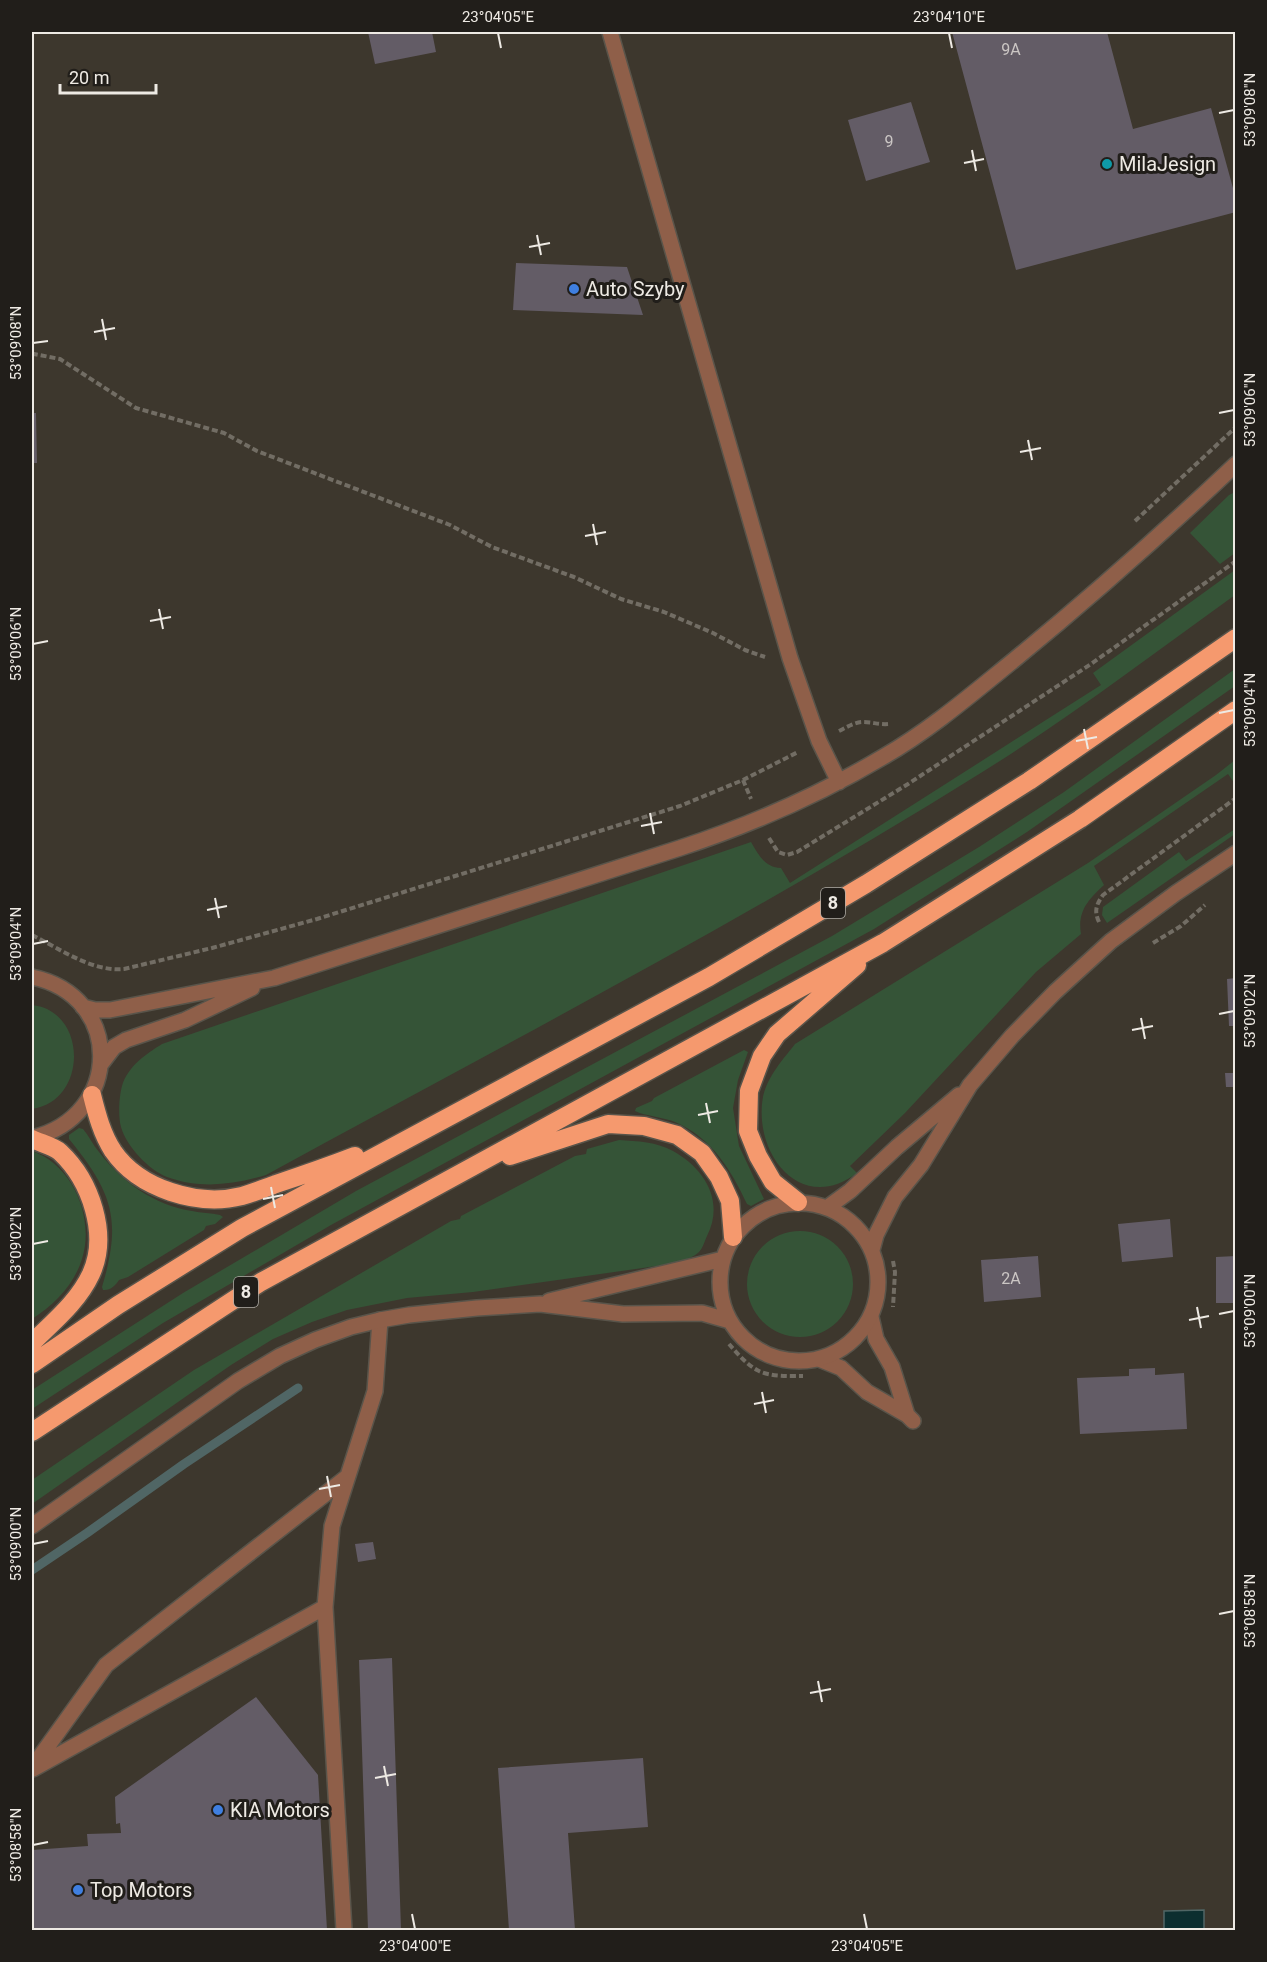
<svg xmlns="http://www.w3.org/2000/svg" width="1267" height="1962" font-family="Roboto,sans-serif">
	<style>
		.green { fill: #355437 }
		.water { fill: #0c2e2f; stroke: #506665; stroke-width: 1.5 }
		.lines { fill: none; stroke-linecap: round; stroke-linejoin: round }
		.stream { stroke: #506665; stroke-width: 9 }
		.building { fill: #635c66 }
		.lane-casing { stroke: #59544a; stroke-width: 18 }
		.street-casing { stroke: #59544a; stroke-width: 18 }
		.highway-casing { stroke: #59544a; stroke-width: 21 }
		.path { stroke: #726d64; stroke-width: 4; stroke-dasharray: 6 3; stroke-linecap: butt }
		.lane { stroke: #8f5f49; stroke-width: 15 }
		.street { stroke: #8f5f49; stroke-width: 15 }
		.highway { stroke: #f5996e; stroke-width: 18 }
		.ticks { fill: none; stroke: #eeeae4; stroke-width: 2 }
		.culture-dot { fill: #0f9aa8; stroke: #211e1a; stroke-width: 2 }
		.shop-dot { fill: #3f7fe0; stroke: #211e1a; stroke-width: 2 }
		.labels { text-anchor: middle; stroke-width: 6; stroke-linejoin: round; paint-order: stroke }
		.number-label { font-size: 16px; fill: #cbc6c4 }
		.shield { fill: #211e1a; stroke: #b0ada7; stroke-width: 1.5 }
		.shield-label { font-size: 18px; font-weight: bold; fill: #eeeae4 }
		.poi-label { font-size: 20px; fill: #eeeae4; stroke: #211e1a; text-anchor: start }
		.neatline { fill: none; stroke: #eeeae4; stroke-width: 2 }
		.ticks-label { font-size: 15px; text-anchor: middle; fill: #eeeae4 }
	</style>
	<rect width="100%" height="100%" fill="#3d372d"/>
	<path class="green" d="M1235,492V553L1220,564L1190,533L1229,495Z
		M1235,570V595C1152,655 1070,717 984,771C751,917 507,1043 266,1175C233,1185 200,1189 167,1177C149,1170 126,1146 121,1127C118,1116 119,1097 122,1086C128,1066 146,1054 162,1044L751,842C758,854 765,868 781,868L790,883L1101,685L1093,673Z
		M1235,669V686L1027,832L874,929L331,1225L163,1323L32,1409V1390L183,1293L356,1191L832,936L979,847L1064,792Z
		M1235,760V784L1228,774L1094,866L1104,885C1089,899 1077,911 1081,934L1036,972L905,1113L850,1166L857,1173C804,1213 757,1160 762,1104C764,1080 781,1062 795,1044L1088,863L1216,775Z
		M1235,829V834L1107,923L1102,915L1103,907L1179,852L1186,861Z
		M32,1005C88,1011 88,1101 32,1109Z
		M744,1050L748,1052L738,1080L733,1108L739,1146L764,1199L751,1206L747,1204C731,1170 712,1138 675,1122C663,1117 645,1116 635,1111L636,1108L652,1101L654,1098Z
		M79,1128L83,1129C89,1136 93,1145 99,1152C122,1182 154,1205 192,1211C201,1213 211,1213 220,1215L223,1217L215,1224L206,1226L204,1230L128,1277L119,1280C116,1285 110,1291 103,1290L102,1287C122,1220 113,1193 69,1139V1135Z
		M619,1140C637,1141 657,1142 673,1151C704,1168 725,1201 707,1236C705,1240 703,1248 699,1252C694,1257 684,1260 678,1263L473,1292L407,1298L347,1310L312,1322L273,1339L231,1365L32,1504V1480L194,1370L451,1221L460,1219L461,1216L575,1156L586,1154L587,1149Z
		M32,1151C73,1165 95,1218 82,1259C74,1285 54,1305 32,1319Z
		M747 1284a53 53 0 1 1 106 0a53 53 0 1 1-106 0Z"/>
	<path class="water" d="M1204,1910V1930H1164V1911Z"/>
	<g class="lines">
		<path class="stream" d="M32,1570L87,1533L184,1464L298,1388"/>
	</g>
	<path class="building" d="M368,32H432L436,52L375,64Z
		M952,32H1107L1133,129L1211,108L1236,199V212L1016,270Z
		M911,102L930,162L866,181L848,120Z
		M516,263L627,267L643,315L513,310Z
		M32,413H36L37,463H32Z
		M1236,978V1026H1229L1227,979Z
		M1225,1073H1236V1087H1226Z
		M1170,1219L1173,1257L1122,1262L1118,1224Z
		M1038,1256L1041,1297L984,1302L981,1260Z
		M1236,1256V1303H1216V1257Z
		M1155,1368V1375L1184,1373L1187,1429L1080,1434L1077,1378L1129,1376V1369Z
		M373,1542L376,1559L358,1562L355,1544Z
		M392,1658L401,1930H368L359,1660Z
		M256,1697L318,1775L327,1930H32V1850L88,1846L87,1834L121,1833L120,1823L116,1824L115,1797Z
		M643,1758L648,1827L568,1833L575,1930H509L498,1768Z"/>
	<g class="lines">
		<g class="lane-casing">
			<path id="lane" d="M871,1317L876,1339L892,1367L907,1415L913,1421
				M819,1359L841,1368L867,1392L907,1415
				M32,1768L106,1665L347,1477
				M33,1769L325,1607
				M344,1930L325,1607L332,1526L375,1391L380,1320"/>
		</g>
		<g class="street-casing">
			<path id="street" d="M610,32L790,658L819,741L839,782
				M32,977C124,996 123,1116 32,1138
				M83,1007L95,1010H110L274,978L680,848C750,825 819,795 883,757C930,730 972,694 1014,660C1091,597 1164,532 1236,464
				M101,1064L114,1047L126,1040L185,1020L252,988
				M720 1282a79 79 0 1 1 158 0a79 79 0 1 1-158 0Z
				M828,1207L850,1191L897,1147L959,1095
				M872,1250L876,1235L895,1197L921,1165L970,1085L1012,1036L1055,992L1111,941L1176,893L1236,853
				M549,1301L723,1259
				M32,1526L238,1381L280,1356L315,1340L351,1327L380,1320L409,1315L477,1308L540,1304L623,1314L702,1313L730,1321"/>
		</g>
		<g class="highway-casing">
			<path id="highway" d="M92,1095C97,1115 102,1134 113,1151C139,1189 198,1207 242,1196C253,1193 265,1188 276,1184C303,1175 329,1166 355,1156
				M32,1139C40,1143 53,1146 60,1152C91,1181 109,1235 91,1274C78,1302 53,1322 32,1343
				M510,1156L608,1124L644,1126L677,1135L702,1153L719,1177L730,1201L733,1237
				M798,1202L773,1182L758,1156L748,1131L749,1091L762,1056L777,1034L857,965
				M32,1364L118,1305L242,1228L709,977L866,884L1029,781L1236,638
				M32,1432L261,1282L883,943L1080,819L1236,710"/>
		</g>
		<path class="path" d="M32,355L34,354L60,359L136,408L224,433L257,451L450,525L492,547L574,577L621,599L664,612L713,633L745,650L765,657
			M1135,521L1236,427
			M839,731C847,727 855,722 863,722C872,722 880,725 889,724
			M743,780L751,799
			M769,838L778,852L787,855L797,852L908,784L1091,664L1236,561
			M1099,922C1094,911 1096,905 1103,895L1236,798
			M32,935C60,949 92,972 124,969L212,948L317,919L680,806L743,780L798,752
			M1153,943L1181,926L1205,905
			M893,1261L895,1272L893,1307
			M729,1344C737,1353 746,1364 757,1370C769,1377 789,1376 803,1376"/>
		<use href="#lane" class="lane"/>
		<use href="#street" class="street"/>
		<use href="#highway" class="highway"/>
	</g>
	<path class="ticks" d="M498,33L501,48M949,33L952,48M1219,113L1234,110M972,150L976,171M964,163L984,159M537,235L541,255M529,247L550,243M102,319L106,340M94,332L115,328M33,343L48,341M1219,413L1234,410M1028,440L1032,460M1020,452L1041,448M593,524L597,545M585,536L606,532M159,609L163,629M150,621L171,617M33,644L48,641M1219,713L1234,710M1084,729L1088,749M1076,741L1097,737M650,813L654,834M641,826L662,822M215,898L219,918M207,910L227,906M33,944L48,941M1219,1014L1234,1011M1141,1018L1145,1039M1132,1030L1153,1026M706,1103L710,1123M698,1115L718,1111M271,1187L275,1208M263,1199L283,1195M33,1244L48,1241M1197,1307L1201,1328M1219,1314L1234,1311M1189,1320L1209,1316M762,1392L766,1413M754,1404L774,1400M327,1476L331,1497M319,1489L340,1485M33,1544L48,1541M1219,1614L1234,1611M818,1681L822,1702M810,1693L831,1689M384,1766L388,1786M375,1778L396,1774M33,1845L48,1842M412,1914L415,1929M864,1914L867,1929"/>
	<circle class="culture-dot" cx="1107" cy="164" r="6"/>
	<g class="shop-dot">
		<circle cx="574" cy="289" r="6"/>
		<circle cx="218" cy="1810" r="6"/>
		<circle cx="78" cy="1890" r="6"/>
	</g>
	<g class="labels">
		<g class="number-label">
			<text x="1011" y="55">9A</text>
			<text x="889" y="147">9</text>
			<text x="1011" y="1284">2A</text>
		</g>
		<g class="shield">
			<rect x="821" y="888" width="24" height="30" rx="4.5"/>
			<rect x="234" y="1277" width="24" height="30" rx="4.5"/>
		</g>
		<g class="shield-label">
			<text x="833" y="909">8</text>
			<text x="246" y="1298">8</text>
		</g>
		<g class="poi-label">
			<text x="1119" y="171">MilaJesign</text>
			<text x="586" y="296">Auto Szyby</text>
			<text x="230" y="1817">KIA Motors</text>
			<text x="90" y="1897">Top Motors</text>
		</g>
	</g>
	<rect width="1267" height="1962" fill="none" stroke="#211e1a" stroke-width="66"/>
	<path d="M60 84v9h96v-9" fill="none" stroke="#eeeae4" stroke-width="3"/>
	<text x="69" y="84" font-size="18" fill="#eeeae4" stroke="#211e1a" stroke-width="4.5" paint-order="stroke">20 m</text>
	<rect x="33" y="33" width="1201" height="1896" class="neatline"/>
	<g class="ticks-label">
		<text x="498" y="22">23°04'05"E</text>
		<text x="949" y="22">23°04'10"E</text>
		<text transform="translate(1250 110) rotate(-90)" y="5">53°09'08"N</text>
		<text transform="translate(16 343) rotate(-90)" y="5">53°09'08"N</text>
		<text transform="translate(1250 410) rotate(-90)" y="5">53°09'06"N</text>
		<text transform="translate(16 644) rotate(-90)" y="5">53°09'06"N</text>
		<text transform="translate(1250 710) rotate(-90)" y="5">53°09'04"N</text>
		<text transform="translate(16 944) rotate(-90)" y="5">53°09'04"N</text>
		<text transform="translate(1250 1011) rotate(-90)" y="5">53°09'02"N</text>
		<text transform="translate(16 1244) rotate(-90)" y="5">53°09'02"N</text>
		<text transform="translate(1250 1311) rotate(-90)" y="5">53°09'00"N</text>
		<text transform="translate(16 1544) rotate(-90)" y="5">53°09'00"N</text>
		<text transform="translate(1250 1611) rotate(-90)" y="5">53°08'58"N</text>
		<text transform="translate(16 1845) rotate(-90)" y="5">53°08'58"N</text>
		<text x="415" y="1951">23°04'00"E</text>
		<text x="867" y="1951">23°04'05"E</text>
	</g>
</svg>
